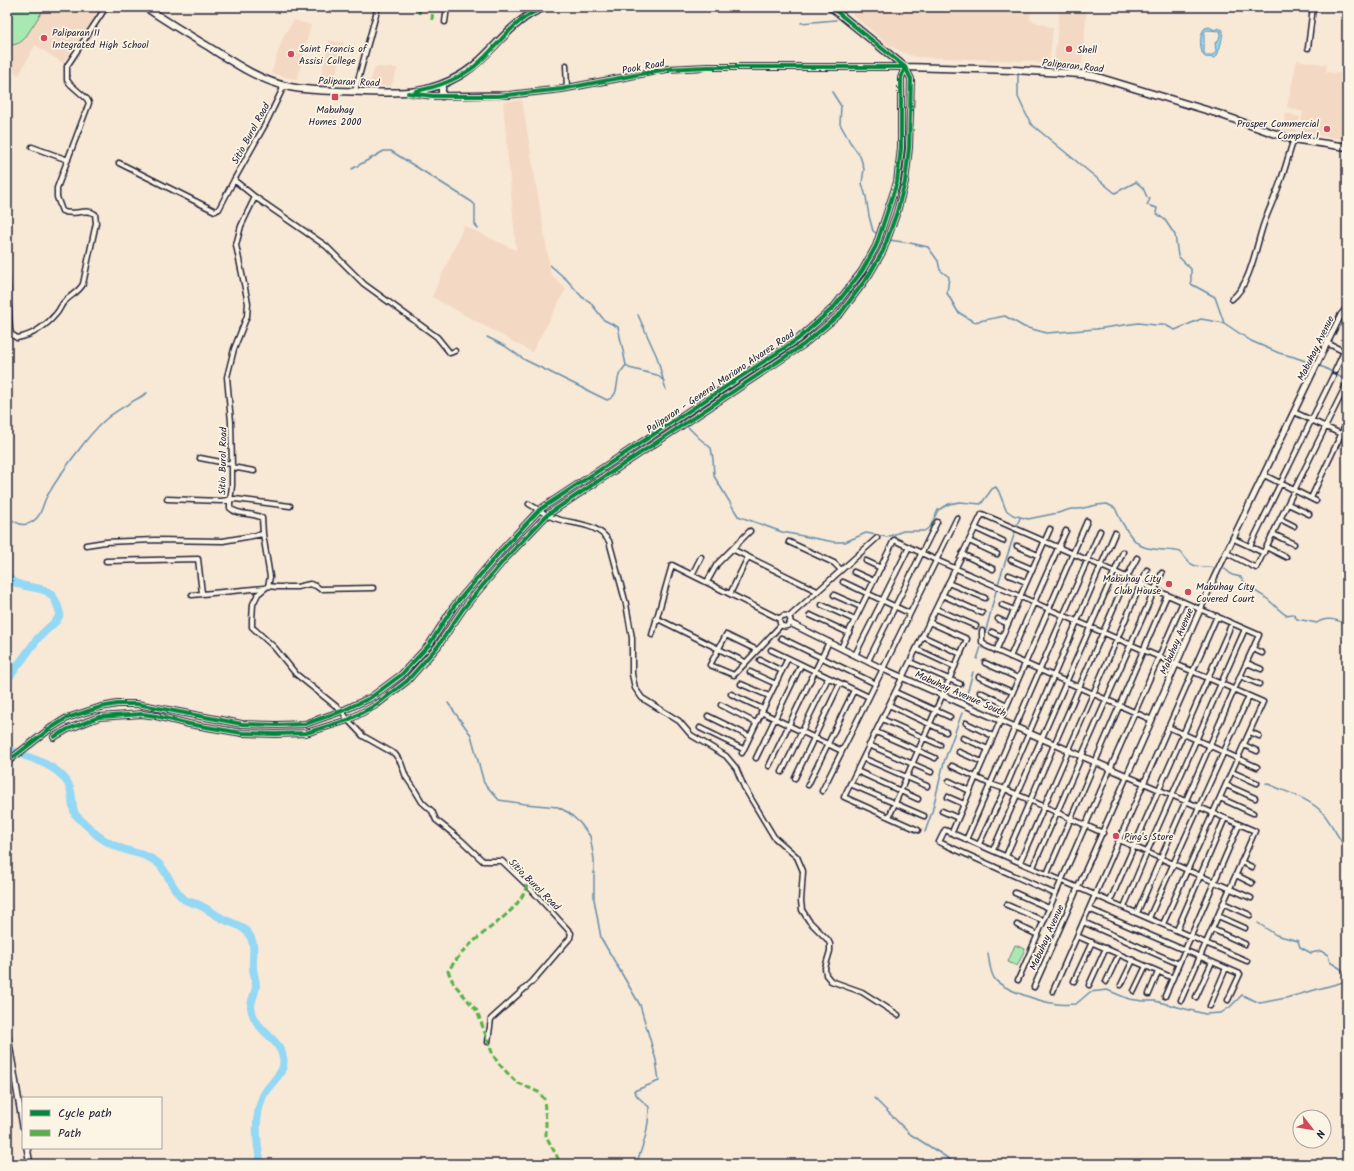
<svg xmlns="http://www.w3.org/2000/svg" width="1354" height="1171" font-family="Kalam,sans-serif">
	<style>
		.built { fill: #f3d9c3 }
		.green { fill: #a9e9b1; stroke: #668676 }
		.water { fill: #93d8f5; stroke: #668fab; fill-rule: evenodd }
		.lines { fill: none; stroke-linecap: round; stroke-linejoin: round }
		.stream { stroke: #668fab; stroke-width: 1.5 }
		.river { stroke: #93d8f5; stroke-width: 8 }
		.minor-casing { stroke: #22223b; stroke-width: 7 }
		.tertiary-casing { stroke: #22223b; stroke-width: 8 }
		.primary-casing { stroke: #22223b; stroke-width: 9 }
		.minor { stroke: #fcf5e5; stroke-width: 4 }
		.tertiary { stroke: #fcf5e5; stroke-width: 5 }
		.primary { stroke: #fcf5e5; stroke-width: 6 }
		.quiet { stroke: #55b146; stroke-width: 3; stroke-dasharray: 6 3; stroke-linecap: butt }
		.cycleway-casing { stroke: #fcf5e5; stroke-width: 6 }
		.cycleway { stroke: #00873e; stroke-width: 4 }
		.poi-dot { fill: #d1495b; stroke: #fcf5e5; stroke-width: 1.5 }
		.labels { text-anchor: middle; stroke-width: 3.5; stroke-linejoin: round; paint-order: stroke }
		.poi-label { font-size: 10px; fill: #22223b; stroke: #fcf5e5; text-anchor: start }
		.street-label { font-size: 10px; fill: #22223b; stroke: #fcf5e5 }
	</style>
	<rect width="100%" height="100%" fill="#f8e8d6"/>
	<filter id="ink" filterUnits="userSpaceOnUse"><feTurbulence type="fractalNoise" baseFrequency=".025" numOctaves="2"/><feDisplacementMap in="SourceGraphic" scale="8" xChannelSelector="R" yChannelSelector="G"/><feConvolveMatrix kernelMatrix="1 2 1 2 8 2 1 2 1" color-interpolation-filters="sRGB"/></filter>
	<g filter="url(#ink)">
		<path class="built" d="M7,7H102L63,63L35,45L19,75L7,69Z
			M853,7H1031L1030,20L1053,28L1049,64L1025,61L916,57L906,54L888,45L851,13Z
			M1060,7H1087L1082,66L1054,63Z
			M294,20L311,25L297,80L271,73L284,35Z
			M329,40L344,43L334,82L320,81Z
			M1297,60L1327,65L1326,72L1347,74V140L1299,132L1303,112L1287,107Z
			M375,67L398,68L391,86L369,85Z
			M522,100L551,274L566,289L532,352L432,297L464,226L516,250L503,102Z
			M1286,113L1300,117L1296,133L1282,130Z"/>
		<path class="green" d="M7,7H45L25,38C20,44 15,45 7,45Z
			M1015,945L1025,949L1017,966L1008,962Z"/>
		<path class="water" d="M1209,27L1215,30L1218,28L1223,30C1223,36 1219,55 1215,58L1205,57C1199,52 1199,33 1205,28ZM1207,30L1221,31L1219,39L1215,43L1216,51L1213,55H1207L1204,53V32Z"/>
		<g class="lines">
			<path class="stream" d="M801,23L836,20
				M1018,75V97L1025,112L1031,124L1115,193L1136,182L1143,188L1147,197L1150,199L1147,205L1157,208L1156,213L1165,220L1175,235L1178,256L1191,269V284L1215,297L1224,323
				M832,92L841,106L840,124L850,142L860,156L864,169L862,183L866,197L869,216L873,231L885,239
				M352,169L384,151H391L472,202L475,205V224L478,229
				M889,240L910,243L928,247L938,261L940,270L949,277L947,293L958,312L974,322L1005,316L1024,327L1047,333L1096,329L1138,323L1155,325H1165L1175,330L1201,319L1224,323L1251,341L1279,353L1294,357L1325,368L1347,381
				M550,265L567,280L582,297L590,302L604,320L618,327L626,365L629,368L657,375L664,381
				M638,315L657,357L666,390
				M487,337L505,346L525,360L607,400C620,396 615,383 620,373C622,370 624,368 626,365
				M677,416L699,438L711,448L713,459L714,476L738,516L782,532L834,542H845L866,533L887,537L903,531H924L930,527L938,510L949,504L960,502L981,504L992,489L996,487L999,492L1006,510L1013,515L1028,519L1058,513L1071,509H1079L1097,505L1107,504L1115,508C1120,520 1132,543 1144,547C1155,551 1170,549 1181,552C1192,571 1199,565 1217,568
				M7,517C15,522 23,528 32,522C42,516 42,505 47,496C56,481 67,465 78,451C86,440 96,428 106,419C118,409 134,401 147,393
				M1016,527L1020,518
				M1221,568L1225,569L1232,575L1241,577C1245,587 1258,592 1266,598C1273,603 1278,610 1286,615L1293,614L1297,619L1317,623C1326,616 1337,620 1347,624
				M998,584L1015,532
				M984,638L996,591
				M977,659L981,647
				M965,701L973,672
				M448,703L471,735L484,783L499,800L525,804L558,807L569,813L580,823L590,836L594,859V899L601,938L640,1005L656,1060L659,1081L634,1091L638,1097L649,1107C649,1127 645,1140 638,1159L641,1164
				M1266,783C1285,792 1307,797 1322,812C1332,823 1337,838 1347,848
				M925,832L932,812L944,762L962,713
				M1258,923L1276,935L1298,941L1300,947L1311,953L1321,951L1328,955L1330,962L1341,969L1347,976
				M988,953C989,961 990,971 994,978C1002,990 1042,1002 1057,1004C1063,1005 1070,1004 1076,1004L1090,992L1107,990L1129,999L1143,1001H1155L1205,1014L1221,1013L1230,1007L1242,995L1260,1003L1286,998L1347,981
				M874,1098L910,1134L957,1164"/>
			<path class="river" d="M7,577C28,596 52,576 60,614L57,620L38,638L7,680
				M7,749C26,757 51,762 65,779C75,791 70,803 75,814C76,816 94,832 97,835C105,841 116,847 126,850C138,854 149,855 159,864C169,874 174,893 185,900C189,902 193,903 197,904C206,908 214,914 223,919C231,923 242,925 247,932C257,943 252,956 253,969C254,976 256,980 256,987C255,994 251,1000 251,1007C254,1031 279,1037 283,1057C287,1074 269,1082 263,1096C254,1117 256,1142 261,1164"/>
			<g class="minor-casing">
				<path id="minor" d="M445,22L447,7
					M1308,48L1313,7
					M566,65L567,88
					M284,86L266,123L234,180L255,197L326,246L364,284L437,337L450,353L455,351
					M355,91L378,7
					M32,147L68,160
					M119,163L215,211L219,209L234,180
					M255,197L241,226L236,245L248,303L247,316L234,349L227,377L231,422L232,467V486L230,501V508C238,516 253,512 262,518L263,534L270,577L268,586L258,594L253,604L252,620V627L274,647L296,674L342,711L348,720L363,736L395,754L401,763L406,777L413,787L422,802L432,811L436,820L461,840L483,861H502L527,885L571,933L570,938L532,982L491,1019L488,1042
					M7,275L10,329L11,334L17,338C32,336 47,325 56,314C60,310 61,304 65,301C71,295 80,291 83,284L96,223L95,214C86,207 73,217 62,211L57,197V188L89,103L87,99L70,84L67,80V66L106,7
					M1232,299C1251,284 1256,245 1264,223C1269,209 1276,195 1281,180C1286,166 1289,153 1294,139
					M1327,343L1347,353
					M1335,371L1347,345
					M1294,412L1341,434
					M200,458L231,464
					M232,467L254,471
					M1264,475L1316,501
					M1311,498L1347,422
					M167,499L221,501L235,499L290,506
					M529,504C538,509 545,515 554,518C574,525 596,522 609,541L626,604L632,638V674L635,688L642,698L679,721L691,735L726,756L736,768L744,787L774,837L797,857L803,871L801,901L802,910L809,921L828,940L830,944V951L825,968L826,975L831,981L862,992L898,1015
					M1288,504L1309,514
					M1280,519L1294,526
					M975,528L1003,541
					M1273,534L1294,544
					M1234,539L1264,553
					M969,541L997,554
					M789,542L834,563L841,570
					M86,545L105,542L155,540L223,541L263,534
					M1017,546L1038,555
					M1250,546L1333,376
					M1266,547L1286,557
					M732,549L817,591
					M1227,553L1256,568L1347,383
					M962,554L993,569
					M1011,560L1032,569
					M106,561L198,559L202,593
					M866,561L881,568
					M854,572L874,581
					M692,575L701,557
					M1009,575L1026,582
					M707,582L717,564L750,531
					M843,582L909,613
					M948,583L985,598
					M268,586L277,587H297L310,584L316,586L320,589L373,588
					M730,594L748,557
					M192,595L264,588
					M834,595L861,607
					M942,595L982,613
					M822,605L855,620
					M1002,605L1014,610
					M936,609L976,626
					M810,615L849,633
					M779.5 621a5.5 5.5 0 1 1 11 0a5.5 5.5 0 1 1-11 0Z
					M789,617L877,538
					M656,618L745,662
					M998,619L1008,624
					M982,631V642L986,646L1152,720
					M992,632L1002,637
					M652,635L672,565L780,619
					M922,636L961,654
					M781,638L876,684
					M841,648L894,540L936,560L1263,702L1163,924
					M916,649L955,667
					M1253,649L1262,653
					M757,650L726,635L710,665L734,675L781,625
					M771,650L869,697
					M996,651L1050,529
					M855,655L909,547
					M1010,657L1058,548L1066,531
					M760,660L782,671
					M868,661L937,522
					M910,662L960,684
					M985,663L1018,678
					M1247,663L1261,669
					M750,672L776,684
					M1240,676L1259,684
					M979,677L1012,692
					M741,684L769,696
					M895,692L950,717
					M980,692L1007,705
					M731,694L763,709
					M721,705L756,723
					M889,705L946,732
					M761,712L842,751
					M708,716L749,736
					M882,719L940,745
					M966,723L993,736
					M1168,727L1257,767
					M700,728L743,749
					M876,732L935,758
					M1250,732L1259,736
					M963,738L988,749
					M869,745L931,772
					M1244,745L1257,751
					M959,752L982,762
					M742,753L788,658
					M756,758L801,665
					M863,758L927,786
					M769,766L829,642
					M952,766L990,784L1005,789L1103,833
					M857,771L918,799
					M782,772L828,678
					M1232,772L1257,783
					M795,778L840,683
					M949,781L970,791
					M850,784L924,816
					M808,785L854,690
					M1226,785L1255,798
					M822,791L869,697L957,518
					M948,797L964,804
					M1220,798L1253,813
					M942,811L958,818
					M889,817L967,639L929,622
					M918,830L844,797L982,514L1259,635L1234,690L1137,913
					M952,832L1087,521
					M966,840L1100,531
					M1119,840L1251,898
					M979,844L1005,789L1115,533
					M993,850L1123,552
					M1006,856L1127,577L1137,558
					M1020,862L1147,570
					M1241,862L1252,867
					M1033,867L1162,573
					M1047,874L1167,595
					M1236,875L1252,883
					M1015,893L1049,908
					M1055,894L939,842L945,830L1247,961
					M1110,901L1232,623
					M1223,903L1250,915
					M1007,905L1044,921
					M1124,907L1147,852L1245,629
					M1089,909L1240,974L1228,1000
					M1218,916L1245,928
					M1149,918L1249,696
					M1083,922L1179,964
					M1017,925L1038,935
					M1212,929L1245,944
					M1177,930L1225,818
					M1077,936L1173,978
					M1018,980L1183,602
					M1074,981L1092,942
					M1106,982L1119,954
					M1089,985L1106,948
					M1121,985L1133,960
					M1034,987L1127,776L1255,831L1181,1000
					M1053,991L1217,616
					M1134,991L1146,966
					M1149,994L1158,972
					M1165,996L1239,825
					M1196,997L1212,962
					M1210,1006L1226,968"/>
			</g>
			<g class="tertiary-casing">
				<path id="tertiary" d="M411,93L433,96L508,95L562,89L667,69L707,67H905
					M790,623L883,669L1127,776L1214,578L1327,343L1341,315L1347,308
					M54,737L68,729L99,717L142,714L156,716L189,724L242,733L276,734L306,733L348,720L376,705L407,681L438,646L463,609L504,560L547,515L803,345L840,314L869,275L883,251L897,212L905,182L909,148L911,79L905,67
					M7,762L51,728L67,718L101,707L117,704H137L242,724L277,725L305,724L342,711L370,698L401,675L429,645L454,606L498,554L539,510L798,339L834,307L862,271L876,246L897,182L901,148V78L905,67
					M7,1032L23,1126
					M27,1148L30,1164"/>
			</g>
			<g class="primary-casing">
				<path id="primary" d="M145,7C166,21 187,34 209,47C234,63 260,81 290,87C314,92 340,90 365,92C402,93 426,95 459,76C491,58 509,19 546,7
					M831,7L905,67L1014,70L1081,74L1094,76L1216,113L1270,132L1292,139L1347,147
					M442,85V96"/>
			</g>
			<use href="#minor" class="minor"/>
			<use href="#tertiary" class="tertiary"/>
			<use href="#primary" class="primary"/>
			<path class="quiet" d="M460,7L481,8
				M407,8V7
				M419,14L420,7
				M432,20L433,7
				M527,885C520,910 491,925 472,943C463,951 455,961 448,971L454,984L477,1011L493,1055L499,1064L516,1082L540,1093L544,1099L546,1121V1136L561,1164"/>
			<g class="cycleway-casing">
				<path id="cycleway" d="M416,91C438,87 457,80 475,66C499,46 514,17 546,7
					M408,93L433,96H498L562,89L667,69L707,67H905
					M54,737L68,729L99,717L142,714L156,716L189,724L242,733L276,734L306,733L348,720L376,705L407,681L438,646L463,609L504,560L547,515L803,345L840,314L869,275L883,251L897,212L905,182L909,148L911,79L905,67L831,7
					M7,762L51,728L67,718L101,707L117,704H137L242,724L277,725L305,724L342,711L370,698L401,675L429,645L454,606L498,554L539,510L798,339L834,307L862,271L876,246L897,182L901,148V78L905,67"/>
			</g>
			<use href="#cycleway" class="cycleway"/>
		</g>
	</g>
	<g class="poi-dot">
		<circle cx="44" cy="38" r="4"/>
		<circle cx="1069" cy="49" r="4"/>
		<circle cx="291" cy="54" r="4"/>
		<rect x="331" y="93" width="8" height="8" rx="2"/>
		<circle cx="1327" cy="129" r="4"/>
		<circle cx="1169" cy="584" r="4"/>
		<circle cx="1188" cy="592" r="4"/>
		<circle cx="1116" cy="836" r="4"/>
	</g>
	<g class="labels">
		<g class="poi-label">
			<text x="52" y="36">Paliparan II<tspan x="52" dy="12">Integrated High School</tspan></text>
			<text x="299" y="52">Saint Francis of<tspan x="299" dy="12">Assisi College</tspan></text>
			<text x="1077" y="53">Shell</text>
			<text x="335" y="113" text-anchor="middle">Mabuhay<tspan x="335" dy="12">Homes 2000</tspan></text>
			<text x="1319" y="127" text-anchor="end">Prosper Commercial<tspan x="1319" dy="12">Complex 1</tspan></text>
			<text x="1161" y="582" text-anchor="end">Mabuhay City<tspan x="1161" dy="12">Club House</tspan></text>
			<text x="1196" y="590">Mabuhay City<tspan x="1196" dy="12">Covered Court</tspan></text>
			<text x="1124" y="840">Ping's Store</text>
		</g>
		<g class="street-label">
			<text transform="translate(1073 65) rotate(6)" y="4">Paliparan Road</text>
			<text transform="translate(643 66) rotate(-10)" y="4">Pook Road</text>
			<text transform="translate(349 81) rotate(2)" y="4">Paliparan Road</text>
			<text transform="translate(250 133) rotate(-61)" y="4">Sitio Burol Road</text>
			<text transform="translate(1315 348) rotate(-64)" y="4">Mabuhay Avenue</text>
			<text transform="translate(720 381) rotate(-34)" y="4">Paliparan - General Mariano Alvarez Road</text>
			<text transform="translate(222 461) rotate(-89)" y="4">Sitio Burol Road</text>
			<text transform="translate(1176 641) rotate(-67)" y="4">Mabuhay Avenue</text>
			<text transform="translate(961 693) rotate(24)" y="4">Mabuhay Avenue South</text>
			<text transform="translate(535 884) rotate(45)" y="4">Sitio Burol Road</text>
			<text transform="translate(1046 937) rotate(-66)" y="4">Mabuhay Avenue</text>
		</g>
	</g>
	<rect width="1354" height="1171" fill="none" stroke="#fcf5e5" stroke-width="24"/>
	<rect x="12" y="12" width="1330" height="1147" fill="none" stroke="#22223b" stroke-width="1.5" filter="url(#ink)"/>
	<rect x="22" y="1097" width="140" height="52" fill="#fcf5e5" stroke="#a5a1a1"/>
	<rect x="30" y="1110" width="20" height="6" fill="#00873e" stroke="#a5a1a1"/>
	<text x="58" y="1117" font-size="12" fill="#22223b">Cycle path</text>
	<rect x="30" y="1130" width="20" height="6" fill="#55b146" stroke="#a5a1a1"/>
	<text x="58" y="1137" font-size="12" fill="#22223b">Path</text>
	<g transform="translate(1312 1129) rotate(121)"><circle r="19" fill="#fcf5e5" stroke="#a5a1a1"/>
	<path d="M0-3L7 15L0 10L-7 15Z" fill="#d1495b"/>
	<text y="-6" font-size="11" font-weight="bold" text-anchor="middle" fill="#22223b">N</text>
	</g>
</svg>
